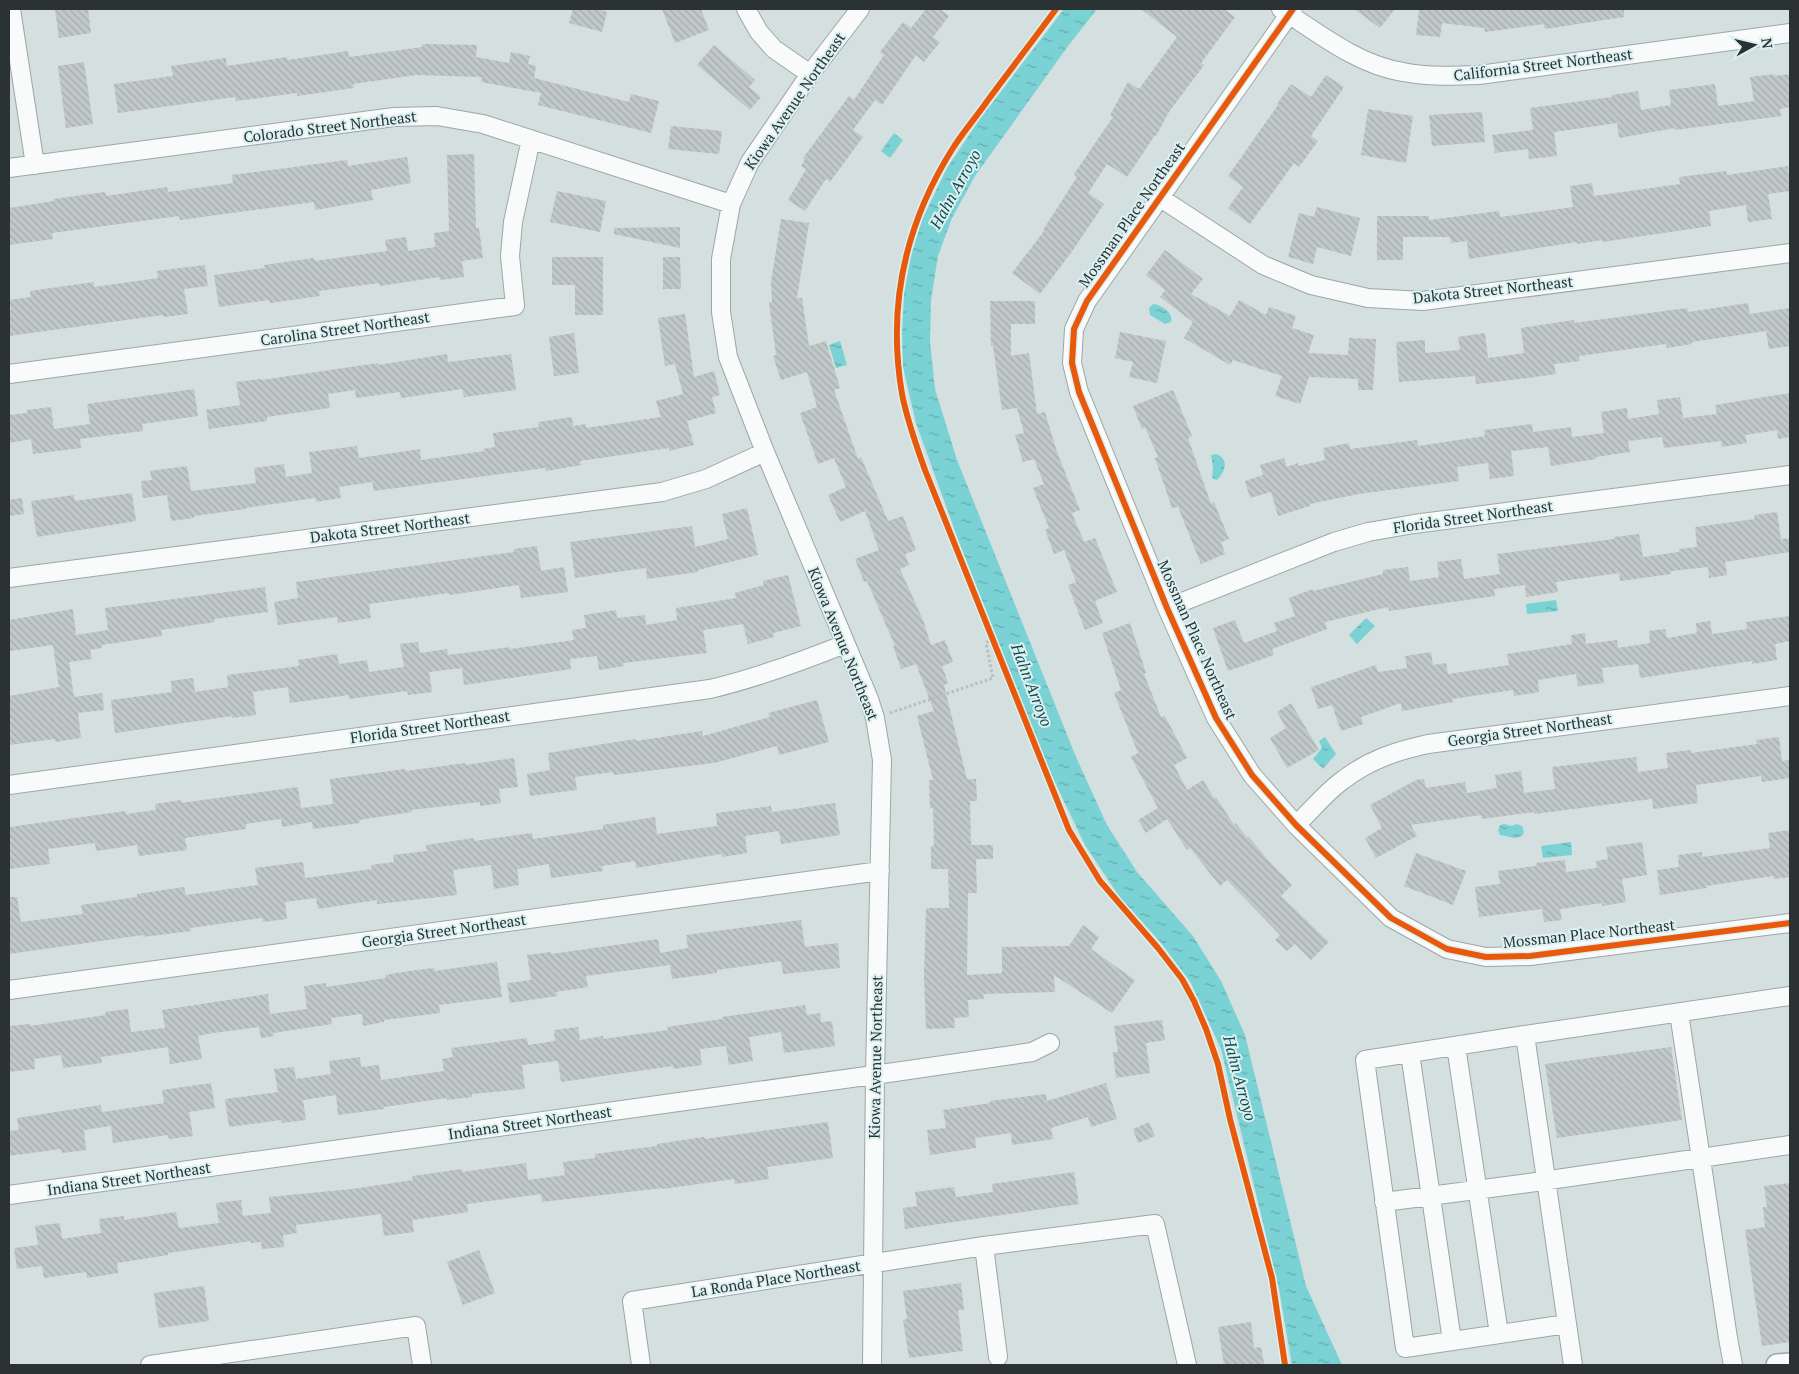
<svg xmlns="http://www.w3.org/2000/svg" width="1799" height="1374" font-family="'PT Serif',serif">
	<style>
		.water { fill: url(#water-ripples) }
		.building { fill: url(#building-back-hatch) }
		.lines { fill: none; stroke-linecap: round; stroke-linejoin: round }
		.minor-casing { stroke: #9ea6a6; stroke-width: 20 }
		.major-casing { stroke: #9ea6a6; stroke-width: 24 }
		.path { stroke: #b9bdbd; stroke-width: 3; stroke-dasharray: 2.5 2.5; stroke-linecap: butt }
		.minor { stroke: #f9fafa; stroke-width: 18 }
		.major { stroke: #f9fafa; stroke-width: 21 }
		.cycleway-casing { stroke: #dcf1f2; stroke-width: 9 }
		.cycleway { stroke: #e8590c; stroke-width: 6 }
		.labels { text-anchor: middle; stroke-width: 4; stroke-linejoin: round; paint-order: stroke }
		.street-label { font-size: 15px; fill: #2a3233; stroke: #dcf1f2 }
		.water-label { font-size: 16px; font-style: italic; fill: #13494a; stroke: #dcf1f2 }
	</style>
	<defs>
		<pattern id="water-ripples" width="26" height="14" patternUnits="userSpaceOnUse" patternTransform="scale(1.25)"><rect width="26" height="14" fill="#7ad2d4"/><path d="M2 4q2-2 4 0t4 0M15 11q2-2 4 0t4 0" fill="none" stroke="#64abad"/></pattern>
		<pattern id="building-back-hatch" width="6" height="6" patternUnits="userSpaceOnUse" patternTransform="scale(1.25)"><rect width="6" height="6" fill="#c0c8c8"/><path d="M-1 5l2 2M0 0l6 6M5-1l2 2" fill="none" stroke="#a5acac"/></pattern>
	</defs>
	<rect width="100%" height="100%" fill="#d4dfdf"/>
	<path class="water" d="M1064,9H1097L1068,46L975,176L952,218L938,256L931,300L930,341L935,389L957,460L1076,757L1107,825L1137,872L1193,936L1221,981L1245,1035L1306,1286L1342,1365H1292L1279,1289L1221,1049L1191,983L1162,944L1119,896L1085,845L1049,770L959,542L916,423L903,367L902,334L904,294L911,256L922,220L947,168L980,119Z
		M894,133L903,140L890,158L881,151Z
		M1153,304C1162,305 1174,313 1171,322L1165,324L1150,315L1149,308Z
		M840,341L847,365L836,368L829,345Z
		M1216,454C1230,459 1225,472 1217,480L1212,478L1213,468L1211,455Z
		M1556,600L1558,611L1527,614L1526,604Z
		M1366,618L1375,626L1357,644L1349,635Z
		M1325,737L1336,754L1323,769L1313,759L1322,748L1319,741Z
		M1504,824L1511,826L1517,824L1522,826L1524,832L1522,836L1515,838L1500,835L1498,831L1500,825Z
		M1571,842L1572,855L1543,858L1541,846Z"/>
	<path class="building" d="M55,9H88L91,33L59,38Z
		M573,9H597L607,12L602,32L569,23Z
		M662,9H701L709,30L675,43Z
		M926,9H940L949,16L933,37L940,42L924,62L916,55L882,105L875,100L853,130L863,137L830,182L826,179L805,211L788,200L806,169L801,166L805,159L803,158L849,96L854,100L884,55L880,52L903,22L911,28Z
		M1141,9H1224L1235,17L1201,63L1204,65L1169,112L1156,136L1155,135L1127,177L1107,164L1088,193L1104,204L1073,250L1040,294L1012,273L1044,231L1043,230L1077,177L1074,174L1113,117L1110,115L1128,82L1139,89L1177,37Z
		M1354,9H1395L1380,28Z
		M1419,9H1624V17L1545,29L1544,24L1485,32L1484,28L1442,23L1440,37L1416,35Z
		M422,44L477,45L476,57L509,63L511,52L530,56L528,64L536,66L534,78L629,102L631,94L659,101L651,133L538,105L541,93L481,82L482,77L416,75L353,84L354,88L297,96V93L236,101L235,97L118,113L114,84L173,76L171,66L226,58L227,66L287,57L288,60L348,51L349,57L422,47Z
		M714,45L755,80L749,87L761,97L750,110L697,65Z
		M84,62L93,124L66,128L58,66Z
		M1775,74V76L1790,74V107L1780,109L1781,116L1675,130V128L1619,138L1617,123L1554,132L1557,156L1529,159L1528,149L1495,153L1492,135L1533,130L1530,108L1612,97V95L1638,91L1641,110L1671,105L1669,90L1715,84L1718,106L1754,101L1750,77Z
		M1326,75L1344,87L1311,136L1318,141L1299,167L1294,163L1250,224L1228,208L1243,187L1228,176L1278,105L1277,104L1291,84L1311,97Z
		M1368,109L1413,116L1406,163L1361,155Z
		M1482,112L1485,142L1432,146L1429,115Z
		M671,126L722,131L719,154L668,149Z
		M474,154L476,228H479L483,258L462,261L464,277L440,280L439,277L380,286L379,283L319,291L320,296L270,303L269,300L219,307L214,275L265,268L264,265L314,258L315,261L387,251L385,240L406,237L408,251L435,247L434,233L449,231L447,155Z
		M407,157L411,183L371,190L373,200L315,210L314,202L180,220L179,216L52,233L53,239L9,245V208L54,201L53,199L105,192L106,196L167,187L168,192L233,183L232,175L347,160L348,166Z
		M1788,166L1790,191L1768,194L1772,219L1748,222L1746,205L1709,211L1711,226L1602,242V240L1577,244V242L1469,259L1467,241L1451,243L1450,237H1403V260H1377V216H1429V220L1499,211L1500,217L1573,207L1570,186L1592,183L1594,196L1680,184L1679,177L1726,171L1727,175Z
		M557,191L606,201L600,232L550,222Z
		M1317,207L1360,218L1351,256L1317,247L1313,264L1288,257L1299,213L1314,217Z
		M781,219L809,223L797,298H802L809,346L826,341L840,388L834,390L858,459L861,457L888,521L903,516L916,550L905,554L909,565L900,569L923,620L931,645L945,640L953,662L942,666L948,683L944,685L967,779H976L977,801H970L971,845H993V859H976L977,893H968L967,975L1002,973V947L1069,946L1083,925L1099,937L1091,949L1135,980L1112,1013L1054,975L1055,992L983,994L984,999L968,1000L969,1017L954,1018L955,1028L926,1029L924,976L926,908H949L948,869H931V846H934L933,808H930L929,780H933L917,716L934,711L916,664L901,669L893,646H895L867,581L864,582L855,559L879,550L865,511L840,522L828,495L846,487L834,458L818,464L800,413L817,407L807,372L781,380L773,356L776,355L769,303L772,302L771,282Z
		M680,227V248L614,234V228Z
		M1165,250L1203,279L1191,294L1230,316L1239,300L1266,315L1269,307L1296,316L1292,328L1314,335L1308,353L1348,355L1349,338L1376,339L1373,390H1358V379L1309,377L1300,404L1275,396L1282,376L1233,360L1230,365L1184,338L1193,322L1160,297L1165,290L1146,275Z
		M552,257H603V315H575V285H552Z
		M663,257H680L681,289H663Z
		M205,265L208,286L184,289L188,314L164,317L163,315L9,336V311L11,310L9,300L31,297L30,291L94,282V287L158,278L157,271Z
		M990,301H1035V324H1011V356L1029,353L1037,414L1045,412L1057,452L1080,510L1072,513L1084,542L1095,538L1117,592L1095,601L1103,623L1085,630L1068,585L1076,582L1064,550L1054,554L1045,530L1049,528L1033,488L1044,484L1034,459L1023,462L1015,435L1024,433L1017,408L1002,410L993,346H991Z
		M1748,303L1750,314L1790,308V346L1769,349L1766,331L1692,342V344L1667,348L1666,344L1579,356L1580,361L1554,364L1556,374L1528,378L1476,384L1475,376L1399,382L1396,342L1425,340V353L1460,350L1458,337L1485,333L1488,358L1524,353L1521,328L1574,320V323L1687,308L1688,312Z
		M685,314L694,377L714,371L720,395L712,397L716,413L687,421L694,445L669,451V448L580,461L581,465L546,471L545,468L374,491L372,482L339,487L341,498L316,502L315,498L246,508V509L194,516V518L171,521L167,495L143,498L141,481L152,480L150,471L187,466L191,491L256,483L254,468L284,464L286,477L312,473L309,452L357,446L359,458L420,449L421,460L484,451L483,449L495,447L493,433L539,427L538,422L572,417L573,426L586,424V428L661,417L656,401L683,394L675,364L665,366L658,318Z
		M1120,332L1166,341L1157,383L1129,377L1133,362L1115,358Z
		M574,333L579,373L554,376L549,337Z
		M447,354L448,362L511,354L516,390L464,397L462,389L401,398L400,392L356,398L355,390L328,394L330,408L267,417V421L209,429L206,410L240,405L236,382L261,379V380L378,363V365Z
		M194,389L198,416L142,424L143,431L80,439L81,448L33,454L31,439L9,443V415L27,413V410L51,407L54,429L90,424L87,404Z
		M1173,390L1192,436L1188,438L1211,504L1214,502L1229,539L1221,542L1225,554L1201,564L1178,507L1172,508L1155,458L1158,457L1145,427L1142,429L1133,406Z
		M1790,393V437L1778,439L1777,430L1745,435L1747,443L1722,447L1721,441L1664,448L1662,437L1628,441L1630,452L1596,457V459L1551,466L1548,447L1511,451L1514,476L1490,479L1488,463L1457,467L1459,481L1358,494L1310,504V506L1278,516L1271,492L1250,498L1245,481L1263,475L1260,465L1284,458L1287,467L1298,463V466L1325,460L1323,448L1349,443L1350,449L1417,440L1418,446L1485,436L1484,430L1532,424L1533,432L1571,427L1572,437L1604,433L1601,412L1627,408L1628,419L1659,414L1657,400L1680,397L1683,418L1717,414L1715,405Z
		M132,493L136,521L37,537L31,501L74,495L75,501Z
		M22,498L24,514L9,516V500Z
		M747,508L758,555L698,570V572L647,579L646,568L575,578L570,542L692,526L695,547L728,539L722,514Z
		M1777,512L1781,539L1790,538V552L1725,562L1727,575L1709,578L1708,567L1671,571V574L1620,581L1619,573L1556,582L1558,592L1526,597L1525,585L1494,589L1495,596L1389,611L1388,607L1325,622L1327,629L1272,649L1274,655L1228,671L1213,628L1235,620L1244,643L1277,631L1274,623L1295,616L1289,598L1313,589V591L1383,574V570L1408,567L1410,581L1439,577L1437,562L1461,559L1464,579L1500,574L1497,554L1614,539V537L1639,534L1643,557L1679,552V549L1697,547L1695,527L1755,519L1754,515Z
		M537,546L541,571L564,567L568,592L521,598L519,585L449,595V593L369,604L371,618L338,623L337,617L278,625L274,602L298,598L296,582L514,552V549Z
		M788,575L801,626L773,633L774,637L748,644L743,624L703,630L707,653L623,663L624,666L599,670L597,656L570,659L571,669L464,685L462,668L429,672L432,692L408,695L407,691L349,699V695L290,703L288,687L253,692L256,715L232,718V716L115,733L111,700L172,692L171,681L193,678L195,692L228,687L227,675L299,666L298,660L337,654L339,664L367,660L369,672L404,667L400,644L418,642L420,653L447,649L448,655L510,647V649L574,640L572,630L586,628L584,615L616,610L617,618L645,615L646,625L677,620L676,608L736,598L735,593L764,585L763,581Z
		M265,587L268,612L214,619L215,622L161,630L162,636L102,645V648L90,650L92,659L69,662L74,697L102,693L104,710L78,713L81,738L55,742V739L9,745V696L59,687L53,645L9,651V620L73,609L76,635L108,630L105,608Z
		M1790,616V641L1775,644L1777,660L1752,664V661L1640,678L1638,664L1602,668L1604,683L1578,686L1576,674L1538,680L1539,692L1514,696L1513,690L1452,699L1453,702L1402,711L1401,703L1361,717L1363,724L1341,731L1332,705L1318,709L1311,687L1376,665L1378,672L1407,668L1405,656L1431,652L1433,665L1446,663L1448,674L1509,665L1507,654L1572,644L1571,635L1585,633L1586,644L1617,640L1618,648L1650,643L1649,631L1665,629L1667,638L1697,633L1696,623L1710,621L1712,634L1747,629L1746,622Z
		M1130,623L1146,673L1144,674L1161,717L1165,716L1187,758L1174,765L1187,790L1203,780L1214,798L1216,797L1234,825L1236,823L1247,838L1248,836L1267,859L1292,885L1281,896L1329,942L1311,960L1295,944L1287,951L1275,940L1280,935L1227,880L1220,886L1190,848L1187,850L1167,819L1146,833L1138,820L1158,808L1131,757L1138,753L1114,693L1121,690L1102,633Z
		M817,700L829,742L779,755L777,746L714,763L614,775L613,772L575,777L577,790L530,796L527,774L550,770L548,753L635,739L636,741L702,731L703,736L770,717L768,713Z
		M1291,703L1319,750L1287,768L1270,738L1286,728L1277,712Z
		M1779,737L1782,761L1790,760V778L1762,782L1761,776L1696,785L1698,803L1653,809L1652,799L1534,814V812L1482,819L1481,815L1411,825L1417,836L1376,858L1365,838L1382,828L1370,805L1416,780L1424,779L1426,788L1465,782L1467,793L1497,788L1495,775L1521,771L1524,793L1555,789L1552,767L1636,757L1638,772L1668,768L1666,753L1691,750V753L1757,744L1756,740Z
		M514,758L518,787L499,789L501,803L480,806V802L411,810L412,812L359,820L360,823L313,829L312,822L282,827L281,819L246,824V829L185,838L187,850L139,856L137,845L96,851L95,843L48,849L50,864L9,869V827L126,811V814L156,810L155,804L181,800V803L298,787L301,808L333,804L330,779L405,769L406,771L465,763V765Z
		M835,803L840,835L781,844L779,831L745,836L747,853L722,857L721,854L636,868L635,861L602,866L603,871L551,878L549,864L517,869L519,885L494,889L491,865L453,870L457,895L377,904V900L318,909L316,898L285,902L287,919L263,922L262,918L190,928L191,931L143,937V935L9,954V897H17L21,922L83,914L81,905L137,897V894L184,887L186,895L258,885L255,868L303,862L305,878L372,869L371,865L394,862L393,855L427,851L426,845L474,838V841L532,833L533,839L603,829V825L655,817L657,834L717,826L716,813L771,806L772,812Z
		M1790,830V877L1774,879L1773,876L1706,886L1707,888L1660,895L1657,870L1679,867L1678,855L1702,852V857L1770,848L1768,833Z
		M1642,842L1647,875L1622,879L1626,902L1602,906V903L1560,909L1562,920L1544,922L1542,909L1479,917L1475,887L1500,884L1498,871L1536,866V863L1565,860L1566,872L1597,868L1596,861L1608,859L1606,847Z
		M1416,853L1466,871L1453,905L1404,886Z
		M801,920L805,947L838,943L840,968L783,974L781,961L717,970V973L672,979L670,965L586,976L588,987L556,992L557,996L510,1003L507,983L531,980L527,955L551,952V954L658,939L660,953L688,948L686,935Z
		M497,962L502,997L439,1005L440,1013L384,1020V1022L363,1026L362,1014L331,1018L332,1024L273,1033L274,1036L261,1038L259,1027L213,1033L198,1036L202,1059L170,1064L168,1047L101,1057L102,1063L63,1068L61,1055L34,1059L35,1069L9,1072V1026L30,1024V1026L106,1015L105,1012L128,1009L131,1032L165,1028L162,1010L268,994L270,1014L307,1009L304,986L326,983V987L386,978L385,975L409,971L434,968L435,971Z
		M805,1005L807,1015L820,1013L821,1022L832,1021L835,1046L784,1053L781,1032L749,1037L753,1061L729,1065L726,1046L700,1049L702,1065L673,1069V1066L561,1082L558,1061L522,1065L525,1089L472,1094V1097L447,1100V1098L384,1107V1109L338,1115L336,1095L303,1100L306,1120L282,1123L281,1120L229,1127L225,1099L278,1092L274,1069L294,1067L296,1079L331,1074L329,1061L360,1057L361,1067L379,1065L381,1080L444,1071L442,1059L453,1057L451,1048L527,1038L528,1045L555,1041L554,1030L578,1027L580,1040L603,1036V1039L668,1030L667,1027L722,1019V1017Z
		M1162,1020L1165,1040L1146,1043L1150,1073L1116,1078L1113,1052H1118L1114,1026Z
		M1671,1047L1682,1120L1557,1138L1545,1064Z
		M211,1083L215,1108L189,1112L193,1136L169,1139L168,1135L113,1143L111,1126L84,1130L86,1150L62,1153L61,1149L9,1156V1131L19,1130L17,1118L101,1105L102,1112L164,1103L162,1090Z
		M1106,1083L1117,1119L1091,1127L1088,1117L1051,1128L1053,1139L1012,1145L1011,1133L975,1138L976,1148L930,1155L927,1130L946,1128L943,1110L990,1103V1101L1046,1094L1047,1101Z
		M828,1122L833,1158L767,1167L769,1179L735,1184L734,1179L663,1189V1188L542,1202L541,1194L467,1204L468,1212L412,1220L414,1232L384,1236L381,1214L296,1225L297,1233L283,1235L284,1247L262,1249L261,1242L251,1243V1241L168,1253V1255L117,1263L118,1273L87,1278L86,1272L44,1278L42,1266L17,1269L14,1248L38,1245L35,1226L60,1223L62,1239L101,1233L99,1219L124,1216V1220L176,1212L179,1228L219,1223L216,1203L241,1200L243,1216L271,1213L269,1197L352,1189L413,1180L412,1176L427,1174L462,1169V1172L526,1163L528,1180L565,1175L563,1162L595,1158V1154L657,1146V1144L704,1137L705,1139Z
		M1149,1122L1155,1136L1138,1143L1133,1129Z
		M1074,1172L1079,1204L905,1229L903,1208L917,1206L915,1192L954,1187L956,1197L993,1192L992,1184Z
		M1790,1183V1342L1762,1346L1745,1230L1765,1227L1763,1207H1767L1764,1186Z
		M479,1250L495,1293L463,1305L447,1262Z
		M961,1283L964,1310H958L963,1351L909,1358L903,1320L907,1319L903,1291Z
		M204,1286L209,1321L159,1328L154,1293Z
		M1251,1322L1254,1348L1261,1347L1264,1364L1224,1365L1218,1327Z"/>
	<g class="lines">
		<g class="minor-casing">
			<path id="minor" d="M11,9L35,165
				M746,9L759,32L774,49L810,74
				M860,9L810,74L750,162L731,204L721,259V312L728,357L765,452L869,699L875,718L882,760L875,1074L872,1365
				M1281,9C1318,33 1358,65 1403,72C1428,77 1454,76 1479,75L1790,33
				M1293,9L1087,301L1074,329L1072,363L1079,392L1167,608L1216,718L1252,775L1296,825L1391,918L1447,949L1486,957L1530,956L1790,923
				M9,168L394,117L437,116L483,124L731,204
				M1159,197L1263,265L1311,285L1368,298L1423,301L1790,253
				M9,374L515,306L510,256L513,222L531,139
				M9,578L662,492L706,479L765,452
				M1167,608L1334,542L1368,532L1414,524L1790,475
				M9,785L710,689C757,678 800,662 845,644
				M1296,825C1311,811 1326,792 1343,780C1369,760 1396,751 1428,744L1790,696
				M9,990L880,871
				M1679,1013L1728,1338L1733,1365
				M1525,1035L1365,1060L1405,1348L1567,1324
				M1456,1046L1499,1334
				M1410,1053L1452,1341
				M9,1195L895,1072L1032,1052L1050,1043
				M1384,1202L1536,1182L1790,1145
				M984,1246L998,1357
				M150,1365L416,1326L422,1365
				M641,1365L632,1301L984,1246L1155,1224L1187,1365
				M1573,1365L1525,1035L1790,996"/>
		</g>
		<g class="major-casing">
			<path id="major" d="M1777,1365L1790,1364"/>
		</g>
		<path class="path" d="M890,713L993,678L986,643L992,638"/>
		<use href="#minor" class="minor"/>
		<use href="#major" class="major"/>
		<g class="cycleway-casing">
			<path id="cycleway" d="M1056,9C1034,39 1011,69 988,100C977,116 963,132 953,148C905,224 887,306 902,394C907,420 916,445 925,470L1069,830L1100,881L1158,948L1182,979L1194,1001L1206,1029L1218,1064L1230,1119L1272,1278L1285,1365
				M1293,9L1087,301L1074,329L1072,363L1079,392L1167,608L1216,718L1252,775L1296,825L1391,918L1447,949L1486,957L1530,956L1790,923"/>
		</g>
		<use href="#cycleway" class="cycleway"/>
	</g>
	<g class="labels">
		<g class="street-label">
			<text transform="translate(1543 65) rotate(-7)" y="5">California Street Northeast</text>
			<text transform="translate(795 101) rotate(-55)" y="5">Kiowa Avenue Northeast</text>
			<text transform="translate(330 127) rotate(-7)" y="5">Colorado Street Northeast</text>
			<text transform="translate(1132 215) rotate(-55)" y="5">Mossman Place Northeast</text>
			<text transform="translate(1493 290) rotate(-6)" y="5">Dakota Street Northeast</text>
			<text transform="translate(345 329) rotate(-8)" y="5">Carolina Street Northeast</text>
			<text transform="translate(1473 517) rotate(-8)" y="5">Florida Street Northeast</text>
			<text transform="translate(390 528) rotate(-7)" y="5">Dakota Street Northeast</text>
			<text transform="translate(1197 640) rotate(66)" y="5">Mossman Place Northeast</text>
			<text transform="translate(843 644) rotate(68)" y="5">Kiowa Avenue Northeast</text>
			<text transform="translate(430 727) rotate(-8)" y="5">Florida Street Northeast</text>
			<text transform="translate(1530 730) rotate(-8)" y="5">Georgia Street Northeast</text>
			<text transform="translate(444 931) rotate(-8)" y="5">Georgia Street Northeast</text>
			<text transform="translate(1589 934) rotate(-6)" y="5">Mossman Place Northeast</text>
			<text transform="translate(876 1057) rotate(-89)" y="5">Kiowa Avenue Northeast</text>
			<text transform="translate(530 1123) rotate(-8)" y="5">Indiana Street Northeast</text>
			<text transform="translate(129 1179) rotate(-8)" y="5">Indiana Street Northeast</text>
			<text transform="translate(776 1279) rotate(-9)" y="5">La Ronda Place Northeast</text>
		</g>
		<g class="water-label">
			<text transform="translate(955 189) rotate(-61)" y="6">Hahn Arroyo</text>
			<text transform="translate(1032 685) rotate(69)" y="6">Hahn Arroyo</text>
			<text transform="translate(1240 1078) rotate(75)" y="6">Hahn Arroyo</text>
		</g>
	</g>
	<rect width="1799" height="1374" fill="none" stroke="#2a3233" stroke-width="20"/>
	<g transform="translate(1754 45) rotate(82)" stroke="#dcf1f2" stroke-width="4" paint-order="stroke">
	<path d="M0-4L9 19L0 12L-9 19Z" fill="#2a3233"/>
	<text y="-8" font-size="14" font-weight="bold" text-anchor="middle" fill="#2a3233">N</text>
	</g>
</svg>
